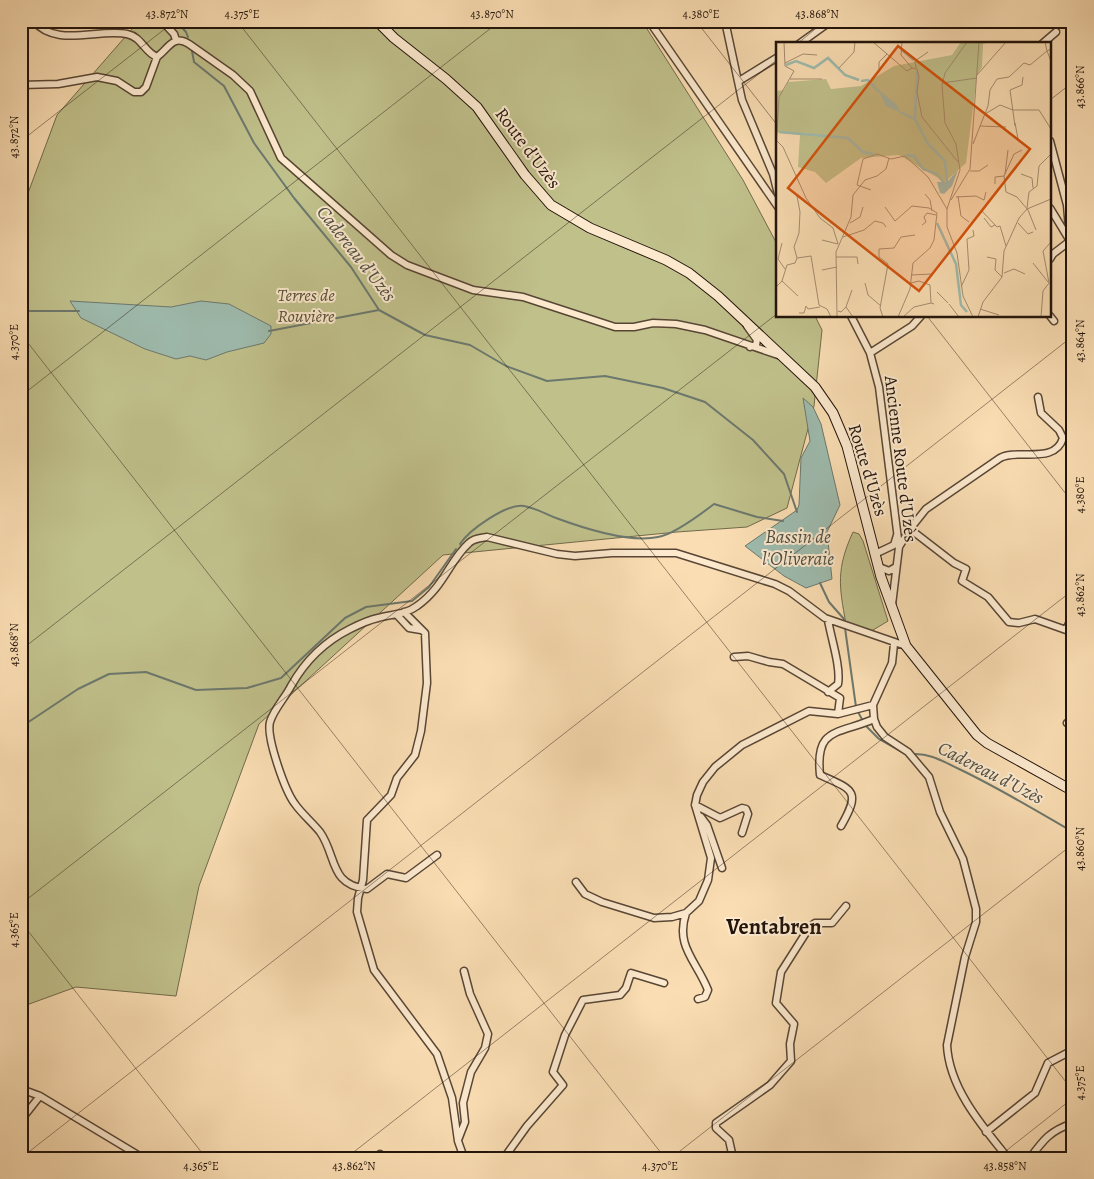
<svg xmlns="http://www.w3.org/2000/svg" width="1094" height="1179" font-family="Alegreya,serif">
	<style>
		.green { fill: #c0c08b; stroke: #716a4b }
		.water { fill: #9ebbae; stroke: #6c786d }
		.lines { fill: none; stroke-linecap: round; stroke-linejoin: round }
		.stream { stroke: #6c786d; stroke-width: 2 }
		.street-casing { stroke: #584635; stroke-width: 9 }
		.secondary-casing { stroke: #22140b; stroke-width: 11 }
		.street { stroke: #fce9ce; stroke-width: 6 }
		.secondary { stroke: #fce9ce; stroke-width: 9 }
		.ticks { fill: none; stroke: #22140b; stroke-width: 1; stroke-opacity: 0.45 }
		.labels { text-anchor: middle; stroke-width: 4; stroke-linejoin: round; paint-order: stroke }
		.street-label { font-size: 18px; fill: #22140b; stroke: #fce9ce }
		.park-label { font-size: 18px; font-style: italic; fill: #595038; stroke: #fce9ce }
		.water-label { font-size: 19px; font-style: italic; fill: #4d4e44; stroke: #fce9ce }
		.district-label { font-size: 22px; font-weight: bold; fill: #22140b; stroke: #fce9ce }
		.inset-river { fill: none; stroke: #9ebbae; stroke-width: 2.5 }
		.inset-road { fill: none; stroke: #a48d70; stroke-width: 1 }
		.view { fill: #d4520c; fill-opacity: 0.15; stroke: #d4520c; stroke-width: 2.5 }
		.inset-edge { fill: none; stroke: #22140b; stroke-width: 2.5 }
		.neatline { fill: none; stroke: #22140b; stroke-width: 2 }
		.ticks-label { font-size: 12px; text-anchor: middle; fill: #22140b }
	</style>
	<rect width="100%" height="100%" fill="#faddb3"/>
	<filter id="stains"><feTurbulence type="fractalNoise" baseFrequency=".004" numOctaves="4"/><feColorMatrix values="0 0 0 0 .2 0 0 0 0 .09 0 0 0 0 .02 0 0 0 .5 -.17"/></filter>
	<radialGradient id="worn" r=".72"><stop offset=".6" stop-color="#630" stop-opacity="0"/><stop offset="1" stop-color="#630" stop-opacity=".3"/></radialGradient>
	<path class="green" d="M139,21H642L743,180L778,246V316H815L822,330L814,406L787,508L747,527L677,532L443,555L259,724L199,886L176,996L76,987L21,1007V212L57,115Z
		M853,532L859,534L863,541L888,621L868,633L846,624C839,586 836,569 853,532Z"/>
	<path class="water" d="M70,301L171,307L201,301L229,304L271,326V334L264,343L227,352L206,360L190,356L176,359L145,349L81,318Z
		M803,398L813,407L821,424L840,505L827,532L832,579L806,588L784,576L745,546L797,510L799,505L801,458L810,441Z"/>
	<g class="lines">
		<path class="stream" d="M176,21L186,32L188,37
			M192,51L194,62L224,86L254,143L294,198L351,267L379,310L425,335L470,345L506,366L547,381L605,376L663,388L705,402L753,440L784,474L797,512
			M21,311H79
			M269,331L379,310
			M460,544C469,530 507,503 524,506C535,508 546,514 556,518C583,528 630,543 658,537C672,535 701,514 714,504L757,517L783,521
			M820,583L829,602L844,619V623
			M845,628L856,707
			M858,712L863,721
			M865,725L879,739L905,754
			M21,727L78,689L109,674L146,672L196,690L247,688L281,678L345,618L366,607L412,601L429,587L456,549
			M913,754C930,753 944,762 959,769C999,788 1035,810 1073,832"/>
		<g class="street-casing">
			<path id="street" d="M34,21C55,48 99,28 127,34C142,37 144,52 157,57C169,48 173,34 189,44L233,75L250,91L281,158L391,255L407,265L473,290L523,297L615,327H634L653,323L676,324L705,330L784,357
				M162,21L174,34L176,40
				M649,21L778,207
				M725,21L742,100L773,174L778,194
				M799,44L831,21
				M1042,44L1056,32
				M739,81L778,57
				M21,85L58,84L97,77L117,81L134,92H141L146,87L157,57
				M1050,141L1067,205L1070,241
				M1050,208L1070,241
				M1050,259L1053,254L1070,241L1073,244
				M851,316L870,353L879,387L899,547L892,605
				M1050,316L1054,321
				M747,326L757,340L756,345L750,347
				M870,353L912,326L921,316
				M910,529L954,563L966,569L962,581L988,597L1009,622L1019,623L1035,619L1066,630L1071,619
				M899,547L910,529L926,509L1000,458C1018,448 1055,465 1063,438L1059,430L1041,413L1038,397
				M875,554L894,545L897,535
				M879,567L889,571L896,567
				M404,612L425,633L427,683L421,731L415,755L397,778L391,795L367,820L363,880L358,898L357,912L374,970L437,1054L452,1098L458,1141L464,1158
				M397,615L409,628L421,630
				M894,644L892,663L873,705L874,719L877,727L885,737L908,752L929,777L940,812L963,859L976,909V922L965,957L947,1045C949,1088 982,1126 1008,1158
				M734,657L748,656L769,662L783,664L840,698L838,714
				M828,692L838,684C841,667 831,638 828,620
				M1067,723L1073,726
				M695,805L720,818L742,808L746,809L748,814L742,833
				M701,817L707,825L722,868
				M841,826C861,791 854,790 820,775C815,727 837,735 874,719
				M437,855L406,878L387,874L367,889C329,885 337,856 320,832C312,822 302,814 295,804C285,791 266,737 270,722C274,709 285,698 291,686C305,661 324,642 350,629C358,625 368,620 378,618C391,614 405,615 417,606C444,587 449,561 469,543C474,538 481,538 487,537L557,554L575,556L612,553H676L775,584L789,591L825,618L906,646
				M576,882L585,894L602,902L654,918L672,917L686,913L699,901L708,880L711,858L695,805L697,795L703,782L715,767L742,745L809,711L838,714L873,705
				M686,913C675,946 696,960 708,990L705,997L698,999
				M21,1089L40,1096L138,1155L150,1158
				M21,1120L40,1096
				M986,1132L1035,1093L1048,1063L1073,1050
				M458,1140L465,1122L463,1103L471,1072L485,1048L488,1034L470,994L464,971
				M380,1154L382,1158
				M504,1158L527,1126L563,1085L553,1072L565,1035L583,1000L620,995L626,988L631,973L664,983
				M733,1158L729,1140L716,1128V1123L770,1085L791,1061L790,1044L794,1024L776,1003L781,972L809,928L815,923H832L846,906
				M801,1158H807
				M1030,1158C1044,1139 1050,1131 1073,1123"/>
		</g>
		<g class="secondary-casing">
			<path id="secondary" d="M377,21L394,38L446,79L477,107L525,175L551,205L590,228L666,260L689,273L718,296L815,387L833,413L847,446L881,577L906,646L977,735L987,743L1073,791"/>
		</g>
		<use href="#street" class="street"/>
		<use href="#secondary" class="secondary"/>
	</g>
	<path class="ticks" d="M237,21L1073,1091M696,21L778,126M797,44L825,21M1050,100L1073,82M21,141L175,21M927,316L1073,503M21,334L665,1158M21,396L500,21M21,650L778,59M21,904L778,313M21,922L206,1158M21,1158L1073,336M346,1158L1073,590M671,1158L1073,844M997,1158L1073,1098"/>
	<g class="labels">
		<g class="street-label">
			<text transform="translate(528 148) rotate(53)" y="6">Route d'Uzès</text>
			<text transform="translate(901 459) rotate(83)" y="6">Ancienne Route d'Uzès</text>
			<text transform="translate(868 470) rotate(73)" y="6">Route d'Uzès</text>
		</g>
		<g class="park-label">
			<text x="306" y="301">Terres de<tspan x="306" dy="21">Rouvière</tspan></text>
		</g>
		<g class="water-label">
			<text transform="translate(357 253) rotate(52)" y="7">Cadereau d'Uzès</text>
			<text x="798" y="543">Bassin de<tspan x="798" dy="22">l'Oliveraie</tspan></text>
			<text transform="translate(991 772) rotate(27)" y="7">Cadereau d'Uzès</text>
		</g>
		<g class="district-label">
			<text x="774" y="934">Ventabren</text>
		</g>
	</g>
	<g transform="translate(776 42)">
		<rect width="275" height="275" fill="#faddb3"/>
		<path d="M185,0H214L207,2L206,25L201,33L190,121L169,140L123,113L85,116L50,141L39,130L22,125L24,93L0,90V49L8,48L12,40L50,37L55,47L85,44L118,24L176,13Z" fill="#c0c08b"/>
		<path d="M102,47L121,63L124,70L110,64ZM182,128L176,144L168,152L164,151L161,140H171Z" fill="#9ebbae"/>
		<path class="inset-river" d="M126,8L138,18M10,23L20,19L38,26L52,16L69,33L83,38M141,29L139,77L152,102L169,119L171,140M85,39L92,38L103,50M124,70L138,77M3,90L72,96L87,110L97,112M130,113L138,114L147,127L161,132L168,141M161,181L180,222L185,263L191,270"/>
		<path class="inset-road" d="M97,0L131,29L136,26M126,0L125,13L136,26L141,27L143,35L141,50L146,75L182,120M191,0L169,31L166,43L169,81L180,102L184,128L171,167V185L181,211L187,254L197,275M275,7L271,9L275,19M9,21L27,12L41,13M63,26L78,10L79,0M140,26L139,19L152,10M103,29V20L111,12M201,33L230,0M14,37H46M166,41L201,36M209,72L224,63L237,68H263L275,87M239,81L242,97M204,84L230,85M239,84L234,48L246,43L247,35M1,99L7,105L30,156L44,176L57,186L62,202L46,198M197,102L212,64L214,48L221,37L233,35L248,21L254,23L271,9L269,0M0,108L3,55L18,29L9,24L8,0M194,129H203L212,123M229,132L232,108M245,132L256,136L257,146M228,134L238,112L246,108M219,142V135L228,134L230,150L241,155L252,168L260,188M95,148L81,143L87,117L101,112L115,117L129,114L152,135L171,167M149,152L154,158L156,169M182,154L185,174L193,180M180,155L200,154L208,158L210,150M175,158L194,127L203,0M109,165L119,179L136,164L153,166L161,171M251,166L253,150L261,144L263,124L275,112M205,168L221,185L224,184L230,204M208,176L215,185L219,183M74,181L84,175L87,165M242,181L252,192L257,190M146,183L150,180L148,175L151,171L160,173M67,195L88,188L99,179L107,181L110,185M6,201L2,217L9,227M60,215H81L82,222M211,215L220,217L219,228L226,235M21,216L35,214L43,263L51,267L55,275M257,221L272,240M46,228L61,225M228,231L238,227L249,232M135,233L156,232M275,237V259M6,239L22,254M89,241L92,253L105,264M135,241L143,239L154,243L155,261L158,262M273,241L267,209L275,200M0,245L6,239L11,223L19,221L21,216L18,205L23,191L24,170L21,154M185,245L193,228L191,197L198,194L197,188M161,250L172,261M173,262L183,275M70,265L76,248M204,267L223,273M62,269L65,270L70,265L77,275M23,271H28L30,264L32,267L44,265M61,275L60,210L75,175L77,153L89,138L101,134L110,127L113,116M107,275L104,266L112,222L103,215V207L118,206L125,195L139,193M122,275L134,247L137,221L154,206L158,198L161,171M127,275L138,265L155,261M202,275L207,260L226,235L228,209L243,176L251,167L275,157M265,275L267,249L273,241"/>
		<path class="view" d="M122,4L254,107L143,249L12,146Z"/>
		<rect width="275" height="275" class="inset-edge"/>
	</g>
	<rect width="1094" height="1179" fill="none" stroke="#faddb3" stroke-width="55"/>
	<rect x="28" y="28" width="1038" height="1124" class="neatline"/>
	<g class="ticks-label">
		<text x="167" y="18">43.872°N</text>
		<text x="242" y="18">4.375°E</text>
		<text x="492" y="18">43.870°N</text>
		<text x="701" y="18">4.380°E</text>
		<text x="817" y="18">43.868°N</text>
		<text transform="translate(1080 87) rotate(-90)" y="4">43.866°N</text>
		<text transform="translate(14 137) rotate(-90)" y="4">43.872°N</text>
		<text transform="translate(1080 341) rotate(-90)" y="4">43.864°N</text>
		<text transform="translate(14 342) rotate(-90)" y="4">4.370°E</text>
		<text transform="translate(1080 495) rotate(-90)" y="4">4.380°E</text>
		<text transform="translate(1080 595) rotate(-90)" y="4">43.862°N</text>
		<text transform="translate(14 645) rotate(-90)" y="4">43.868°N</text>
		<text transform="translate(1080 849) rotate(-90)" y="4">43.860°N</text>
		<text transform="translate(14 930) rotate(-90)" y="4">4.365°E</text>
		<text transform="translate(1080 1083) rotate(-90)" y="4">4.375°E</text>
		<text x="201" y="1170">4.365°E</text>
		<text x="354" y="1170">43.862°N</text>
		<text x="660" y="1170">4.370°E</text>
		<text x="1005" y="1170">43.858°N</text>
	</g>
	<rect width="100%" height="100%" filter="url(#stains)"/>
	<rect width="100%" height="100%" fill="url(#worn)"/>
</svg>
